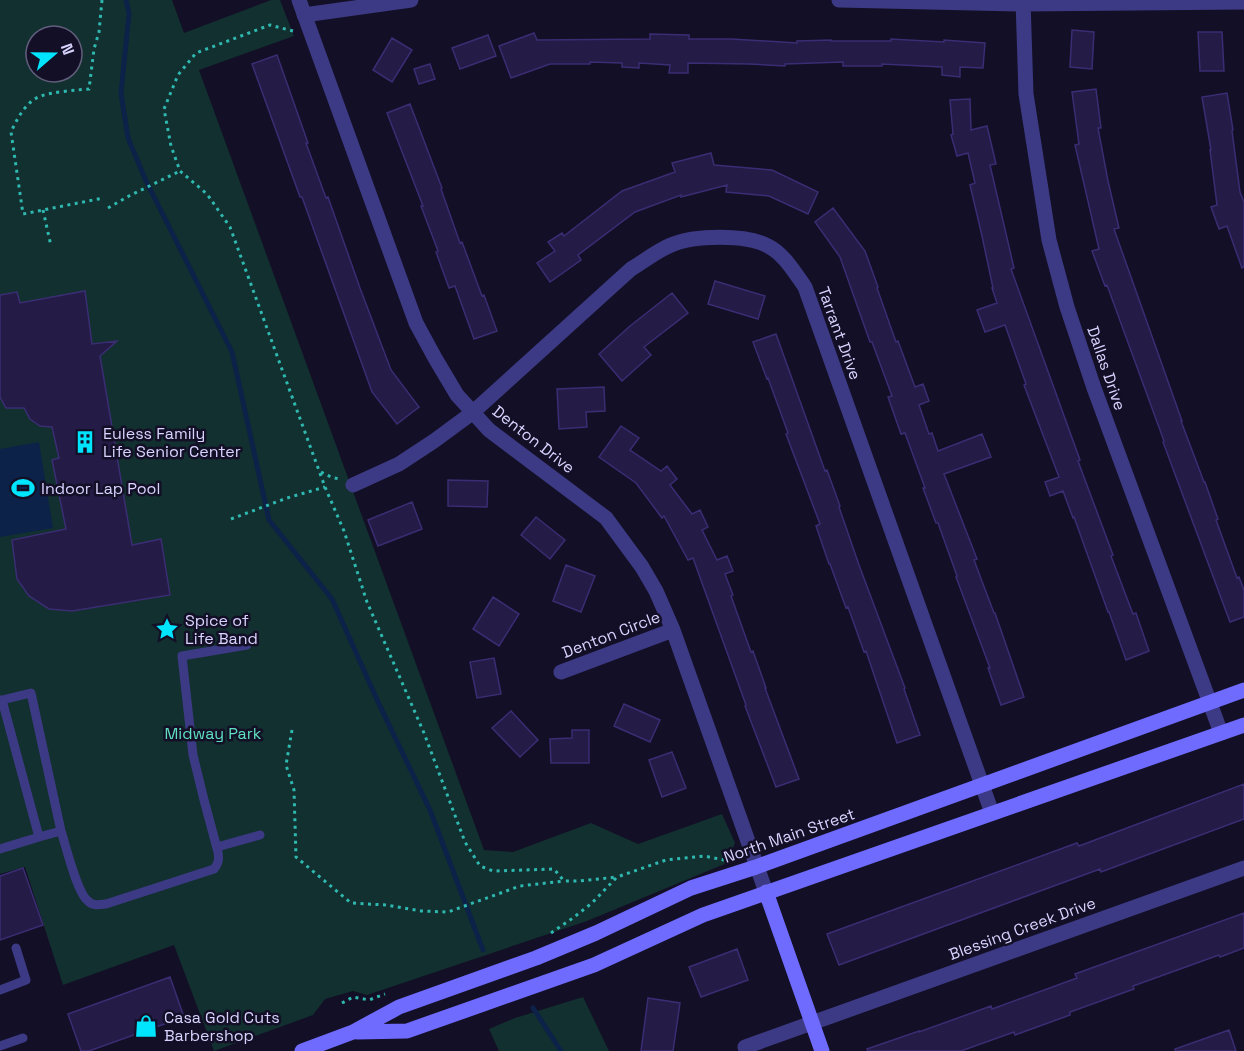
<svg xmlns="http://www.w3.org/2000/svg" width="1244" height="1051" font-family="'Space Grotesk',sans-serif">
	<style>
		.green { fill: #12302f; fill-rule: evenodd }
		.water { fill: #0c2248 }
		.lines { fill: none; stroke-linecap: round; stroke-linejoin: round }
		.stream { stroke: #0c2248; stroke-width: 5 }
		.building { fill: #241b47; stroke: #3b2d73; stroke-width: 1.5 }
		.path { stroke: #2fb8b0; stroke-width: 3; stroke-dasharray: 3 4.5; stroke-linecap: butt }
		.lane { stroke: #3d3a85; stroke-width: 9 }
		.street { stroke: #3d3a85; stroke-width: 15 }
		.secondary { stroke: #6f6bff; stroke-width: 15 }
		.labels { text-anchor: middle; stroke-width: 5; stroke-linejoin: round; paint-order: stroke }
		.street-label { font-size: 16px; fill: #d9d4ff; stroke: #130f26 }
		.poi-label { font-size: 16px; fill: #d9d4ff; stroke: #130f26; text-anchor: start }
		.park-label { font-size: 16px; fill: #5fe0c0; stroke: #130f26 }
	</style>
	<rect width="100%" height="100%" fill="#130f26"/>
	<path class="green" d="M0,0H172L184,33L271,0H280L294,36L199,70L484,850L513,852L591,823L638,844L722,814L735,843L727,863L587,921L367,995L353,991L325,999L313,1015L214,1051L174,945L63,985L25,867L0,874ZM36,36H72V72H36Z
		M583,997L609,1051H499L489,1029L515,1018Z"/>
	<path class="water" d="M39,442L53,528L0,537V449Z"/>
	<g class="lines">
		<path class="stream" d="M126,0L129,14L121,93L128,138L146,181L232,352L269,520L332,599L379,704L430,810L483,950
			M533,1008L561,1051"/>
	</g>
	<path class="building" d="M1072,30L1094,32L1092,69L1070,67Z
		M1198,32H1222L1224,71H1200Z
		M534,33L537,40L650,39V34L689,35V39H732L797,43V41L831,40V41H891V39L944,42V40L985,43L983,68L960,67V77L942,75V67L882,64V66H843V62L785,64V66L749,64L688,63V73H669L670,65L639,63V68L622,67V63L590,62V64H550L511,78L499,46Z
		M488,35L496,56L460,69L452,48Z
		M392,38L412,50L392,82L373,70Z
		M277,55L308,143H306L326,198L328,197L360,288L391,370L419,407L397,424L372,392L302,197H300L252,64Z
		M430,64L435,79L419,84L414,69Z
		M1096,89L1101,128H1098L1108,181L1119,228L1114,229L1182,421H1181L1204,482H1205L1218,519L1216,520L1237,578L1239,577L1244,590V617L1230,622L1163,442L1164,441L1107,285L1105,286L1092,251L1099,249L1075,145L1079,144L1072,92Z
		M1227,93L1233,130L1232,131L1240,192L1244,202V267L1242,268L1227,226L1219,229L1211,207L1217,205L1210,150H1211L1202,97Z
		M970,99L971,130L987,126L996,164L990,165L1014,268L1011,269L1080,460L1078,461L1113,555L1111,556L1133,614L1136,613L1149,651L1126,660L1109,612H1108L1074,517L1073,518L1063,491L1050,496L1045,482L1059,477L1024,385L1026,384L1005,325L985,332L977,310L997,303L992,288H993L982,236L970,185L975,183L968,153L957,156L951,135L953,134L950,100Z
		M410,104L442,188L441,189L460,243L462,242L482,296L484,295L497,331L474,339L455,286L449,288L436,252L438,251L421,206H423L387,113Z
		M711,153L714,165L772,170L818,192L808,214L769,196L726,192L727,185L681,197V195L635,212L578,255L581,260L550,282L537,263L555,251L548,242L562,233L564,236L622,191L675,172L672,163Z
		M833,208L865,251L878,287L877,288L896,342L898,341L915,387L923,384L929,401L919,405L929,434L932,433L938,451L982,434L991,457L944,474L977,559L974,560L994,613H995L1024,697L1001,705L988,668H990L956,577L957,576L938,523H936L923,488H925L905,433L901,434L888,397L892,396L872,342H870L840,257L815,222Z
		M715,281L765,296L758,319L708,304Z
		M85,291L92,344L117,341L100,356L132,545L161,539L170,595L72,611L49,609L29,596L17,579L12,540L66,529L52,460L59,458L52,427L40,426L30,419L24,408H6L0,397V295L17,292L20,303Z
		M672,293L688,313L644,347L651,355L622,381L599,354L630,326Z
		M776,334L825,471L827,470L840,506L839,507L859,565L905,688L904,689L920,735L897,743L866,651L864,652L848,607L846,608L830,564H829L816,526L820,524L786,434L788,433L768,378L767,379L753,342Z
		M604,387L605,411L586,412L587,427L559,429L557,389Z
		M621,426L639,438L630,450L661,471L667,466L677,479L670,485L692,514L700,510L708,527L702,530L717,560L727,556L733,571L725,574L733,595L731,596L751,652L753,651L766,688H765L799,779L776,787L745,706L746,705L693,558L688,560L664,516L662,518L636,483L599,457Z
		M448,480L488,481L487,507L448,506Z
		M412,502L422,529L378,546L368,520Z
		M536,517L565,540L550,559L521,535Z
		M566,565L595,576L581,612L553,601Z
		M493,597L519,614L499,646L473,629Z
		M494,658L501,694L477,698L470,662Z
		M624,704L660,720L650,742L614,726Z
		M511,711L538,740L520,757L492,728Z
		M572,730H589V763H551L550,739L572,738Z
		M672,752L686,788L662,797L649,760Z
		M1244,784V819L1101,872L1100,869L839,965L827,934L1077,843L1079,846Z
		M23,868L43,925L0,940V876Z
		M1244,913V948L1220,957L1219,955L1133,986L1134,989L1070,1012V1015L1015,1035L1014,1032L961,1051H868L867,1049L919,1031V1032L991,1006L992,1009L1077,978L1075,974Z
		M737,949L748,980L701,997L689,967Z
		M170,977L184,1017L89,1051H81L68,1014Z
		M648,998L680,1003L673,1051H641Z
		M1229,1030L1236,1051H1175V1049Z"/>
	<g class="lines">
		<path class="path" d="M102,0L99,32L94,49L89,89C77,90 51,92 41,96C26,101 17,119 11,132L23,214L103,198
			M293,31L270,25L196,53L178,75L164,109L171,146L180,171L207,194L230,227L325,487L344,531L367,602L424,733L465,842L480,866L493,871L554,869L564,881H579L617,877
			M108,208L129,196L180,171
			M43,210L51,246
			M321,472L331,477L339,479
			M231,519L287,498L325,487
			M292,730L286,765L294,790L296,857L351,903L386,905L421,911L448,912L520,886L564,881
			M551,933L573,918L592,903L617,877L666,860L704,856L724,860
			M342,1003L353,997L369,1000L385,994"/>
		<path class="lane" d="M0,700H2L39,837L0,849
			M2,700L31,693L61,831
			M39,837L61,831C66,846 77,893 88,901C93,906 99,905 106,904L214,869C219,863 219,859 218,852L204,800L193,755L182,656L247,645
			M217,847L260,835
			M0,990L26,980L16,948
			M0,1046L23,1038"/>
		<path class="street" d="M299,0L416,323L435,358L457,395L489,430L606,518L642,567L656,591L673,630L766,892
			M839,0L1023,4L1244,2
			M1023,0L1026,94L1049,240L1067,307L1094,388L1221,733
			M304,15L411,0
			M353,485L399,464L434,441L472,413L631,269C644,261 657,251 671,245C694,235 746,234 768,246C784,254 795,273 805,287L992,813
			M561,672L673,630
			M745,1047L1244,868"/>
		<path class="secondary" d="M766,892L822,1051
			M357,1032L407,1031L594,965L703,915L1244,725
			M302,1051L353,1032L399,1007L536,958L596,933L691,888L756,867L1244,690"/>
	</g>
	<defs>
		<g id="building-bare" transform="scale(1.8)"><path d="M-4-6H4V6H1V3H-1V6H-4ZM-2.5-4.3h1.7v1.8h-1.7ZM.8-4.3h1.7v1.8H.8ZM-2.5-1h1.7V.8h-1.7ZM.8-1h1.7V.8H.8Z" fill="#00e5ff" stroke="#130f26" stroke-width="2.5" paint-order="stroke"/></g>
		<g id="stadium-bare" transform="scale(1.8)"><path d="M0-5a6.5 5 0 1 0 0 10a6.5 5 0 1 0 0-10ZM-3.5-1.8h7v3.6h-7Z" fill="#00e5ff" stroke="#130f26" stroke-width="2.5" paint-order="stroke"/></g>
		<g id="sight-bare" transform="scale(1.8)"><path d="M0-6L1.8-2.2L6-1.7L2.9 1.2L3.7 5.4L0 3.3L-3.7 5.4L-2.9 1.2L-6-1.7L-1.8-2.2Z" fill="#00e5ff" stroke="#130f26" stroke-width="2.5" paint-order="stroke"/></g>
		<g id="shop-bare" transform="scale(1.8)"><path d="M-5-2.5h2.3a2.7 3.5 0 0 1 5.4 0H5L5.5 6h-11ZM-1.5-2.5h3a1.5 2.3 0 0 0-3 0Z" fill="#00e5ff" stroke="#130f26" stroke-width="2.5" paint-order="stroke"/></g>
	</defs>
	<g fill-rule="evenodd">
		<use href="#building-bare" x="85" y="442"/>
		<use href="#stadium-bare" x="23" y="488"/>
		<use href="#sight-bare" x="167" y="629"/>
		<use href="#shop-bare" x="146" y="1026"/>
	</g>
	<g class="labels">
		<g class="street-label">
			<text transform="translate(840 333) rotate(70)" y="6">Tarrant Drive</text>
			<text transform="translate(1107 368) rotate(71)" y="6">Dallas Drive</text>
			<text transform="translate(534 439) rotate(38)" y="6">Denton Drive</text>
			<text transform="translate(611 634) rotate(-21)" y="6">Denton Circle</text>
			<text transform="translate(789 835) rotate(-19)" y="6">North Main Street</text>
			<text transform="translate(1022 928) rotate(-20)" y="6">Blessing Creek Drive</text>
		</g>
		<g class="poi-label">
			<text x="103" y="439">Euless Family<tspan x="103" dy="18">Life Senior Center</tspan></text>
			<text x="41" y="494">Indoor Lap Pool</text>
			<text x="185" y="626">Spice of<tspan x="185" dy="18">Life Band</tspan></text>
			<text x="164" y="1023">Casa Gold Cuts<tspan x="164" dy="18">Barbershop</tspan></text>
		</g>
		<g class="park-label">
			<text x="213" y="739">Midway Park</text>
		</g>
	</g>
	<g transform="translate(54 54) rotate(70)"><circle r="28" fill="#130f26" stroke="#625e7d" stroke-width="1.5"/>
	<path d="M0-4.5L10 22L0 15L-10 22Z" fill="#00e5ff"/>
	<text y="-9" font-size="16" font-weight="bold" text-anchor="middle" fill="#d9d4ff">N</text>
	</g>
</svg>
